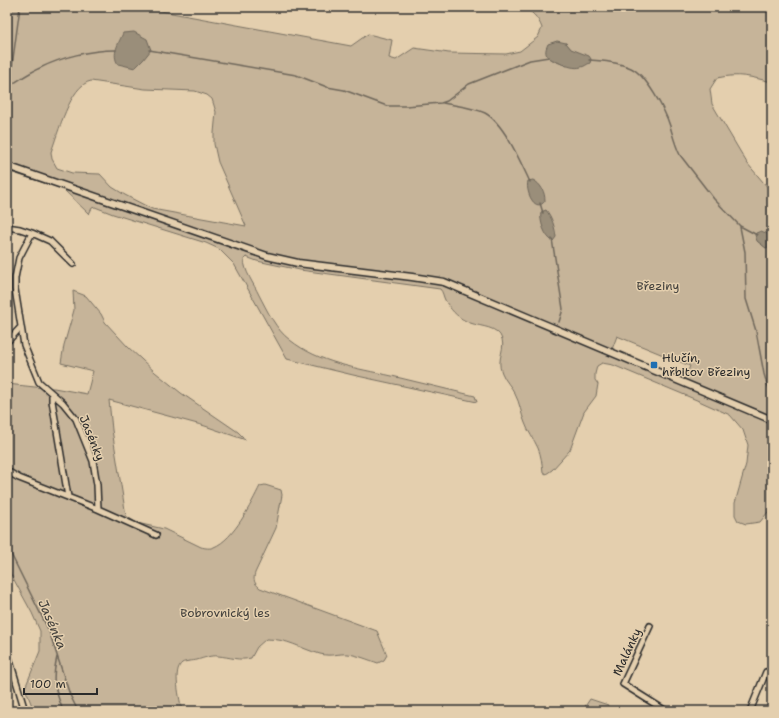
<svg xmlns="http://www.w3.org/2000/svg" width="779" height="718" font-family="'Shantell Sans',sans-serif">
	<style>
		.green { fill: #c6b499; stroke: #787062; fill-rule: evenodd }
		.water { fill: #9a8e7a; stroke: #6e665a }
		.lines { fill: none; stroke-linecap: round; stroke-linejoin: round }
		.stream { stroke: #6e665a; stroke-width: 1.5 }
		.minor-casing { stroke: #2b2b2b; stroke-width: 8 }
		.tertiary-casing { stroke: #2b2b2b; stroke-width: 9 }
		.minor { stroke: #e4cfae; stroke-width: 5 }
		.tertiary { stroke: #e4cfae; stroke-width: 6 }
		.poi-dot { fill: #1f6fb2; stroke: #e4cfae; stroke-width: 1.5 }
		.labels { text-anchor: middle; stroke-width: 3; stroke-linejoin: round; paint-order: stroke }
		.park-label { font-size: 12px; fill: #42403c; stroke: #e4cfae }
		.poi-label { font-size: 12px; fill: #2b2b2b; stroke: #e4cfae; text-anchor: start }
		.street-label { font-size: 12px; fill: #2b2b2b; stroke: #e4cfae }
		.water-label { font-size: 13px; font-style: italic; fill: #413f3b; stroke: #e4cfae }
	</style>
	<rect width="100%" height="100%" fill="#e4cfae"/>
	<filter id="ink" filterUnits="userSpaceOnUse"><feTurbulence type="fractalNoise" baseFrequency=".025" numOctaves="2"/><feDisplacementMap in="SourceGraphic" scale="8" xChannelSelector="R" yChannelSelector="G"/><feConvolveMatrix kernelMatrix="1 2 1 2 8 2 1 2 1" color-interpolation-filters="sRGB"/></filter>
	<g filter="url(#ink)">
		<path class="green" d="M7,7H139L351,46L368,34L392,40L389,58L396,60L414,48L449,53L506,54L520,51L538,37L542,28C538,17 532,11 521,7H762L772,15V82C750,77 740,73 717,78L710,89L712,104L747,163L769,189L772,190V239L757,241L766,248L772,243V248L770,250L772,253V507L760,522L746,524L738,521L735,515V503L746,464L748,445L743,430L730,415L699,401L613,365L602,363L597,366L595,374V380L598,384L596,396L584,412L570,450L552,470L546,474L543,472C542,463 541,455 538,448C534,439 528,432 525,423C521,414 520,403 515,394C512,387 505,381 502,373C495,359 508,347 500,335C493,325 476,327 466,321C457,317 450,309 445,300C443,296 443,292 440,289L300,270L257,261L246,257L244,259C244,271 254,284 259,295C267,310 276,330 290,340C319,363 356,368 392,376C420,383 447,389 475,396L477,402L353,375L287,359L234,264L219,249L206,243L113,214L95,207L92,208L89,214L63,189L7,171ZM566,43L571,49L567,66L554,61L548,57ZM91,81L145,89L195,91L207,95L212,99L216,112L214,133V144L218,162L246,226L152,209L125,195L112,187L100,174L72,173L57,168L52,159L51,152C58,134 70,85 91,81ZM617,336L690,366L683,383L611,352Z
			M73,291L86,296L101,314L105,322L128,347L155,372L181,393L238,432L246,440L205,426L109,400L112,430L126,516L137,523L164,529L201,547C205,548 210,549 214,547C234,539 251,504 260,486L265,485L281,490L282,495L276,528L255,573C253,580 254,583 260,588L377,631L387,655L384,660L378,663C369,660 357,655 348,654C338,653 332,657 320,654C299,648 289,639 266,639L257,647L251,658C239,661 230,657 218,656C211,655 204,658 197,660C193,661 185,661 182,663C172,670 180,700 182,711H34L25,688L40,651V631L32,613L7,567V490L9,493L7,482V384L44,388H54L87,394L93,371L61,363L64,345L74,310Z
			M590,699L608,705L606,711H582Z"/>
		<path class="water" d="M134,32L147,39L151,50L143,60L135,68L118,64C111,54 119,43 123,33Z
			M557,41L566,43L571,49L589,56L591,59L590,63C587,64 584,67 581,67C575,69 567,66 562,64C552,59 541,58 548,44Z
			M533,180C541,184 545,192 545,201C535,214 525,191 528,181Z
			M546,210C552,217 555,228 556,237L553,241C545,238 539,220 541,212Z
			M761,231L766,233L772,238C772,244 771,246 766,248L757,241L755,235L756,233Z"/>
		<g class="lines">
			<path class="stream" d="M149,50L296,75L327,87L344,90L387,106H406L441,103L447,101L469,84L530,60L549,57
				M589,60C603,61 618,62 631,68C646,75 665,110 670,126C673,136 675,145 680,155L714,199L740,226L757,235
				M7,86L12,66L20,7
				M7,87C18,81 28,73 40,68C62,57 90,50 116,50
				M443,103C457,106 472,107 485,113C504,123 521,163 530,182
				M540,203L543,213
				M740,227L745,252L746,299L756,331L764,374L767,384L772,394
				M552,239L563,309L559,322
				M7,546L49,631L70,695L78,711
				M57,657C51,683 55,687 63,711"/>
			<g class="minor-casing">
				<path id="minor" d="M7,227L20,229L32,233L19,258L15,278V289L24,345L39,382L63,403L76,419L93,461L97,485L98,509L156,535
					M32,233L50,241L73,264
					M7,342L20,328
					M52,394V401L68,497
					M7,471L19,478L98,509
					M650,626L623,684L666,711
					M7,651L25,711
					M750,711L766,672"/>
			</g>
			<g class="tertiary-casing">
				<path id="tertiary" d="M7,166L267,256L298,263L412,277L444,282L772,420"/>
			</g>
			<use href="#minor" class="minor"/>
			<use href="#tertiary" class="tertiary"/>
		</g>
	</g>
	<rect class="poi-dot" x="650" y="361" width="8" height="8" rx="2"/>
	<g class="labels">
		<g class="park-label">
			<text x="658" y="290">Březiny</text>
			<text x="225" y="617">Bobrovnický les</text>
		</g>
		<g class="poi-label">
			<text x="662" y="362">Hlučín,<tspan x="662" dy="14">hřbitov Březiny</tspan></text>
		</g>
		<g class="street-label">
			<text transform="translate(92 438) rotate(68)" y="4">Jasénky</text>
			<text transform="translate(627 652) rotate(-65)" y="4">Malánky</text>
		</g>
		<g class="water-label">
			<text transform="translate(53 624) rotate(67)" y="5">Jasénka</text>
		</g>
	</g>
	<rect width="779" height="718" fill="none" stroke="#e4cfae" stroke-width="24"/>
	<rect x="12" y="12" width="755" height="694" fill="none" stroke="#2b2b2b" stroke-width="1.5" filter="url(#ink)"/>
	<path d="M24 688v6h73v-6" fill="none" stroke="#2b2b2b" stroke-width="2"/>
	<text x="30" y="688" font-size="12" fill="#2b2b2b" stroke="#e4cfae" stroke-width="3" paint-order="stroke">100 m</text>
</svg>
